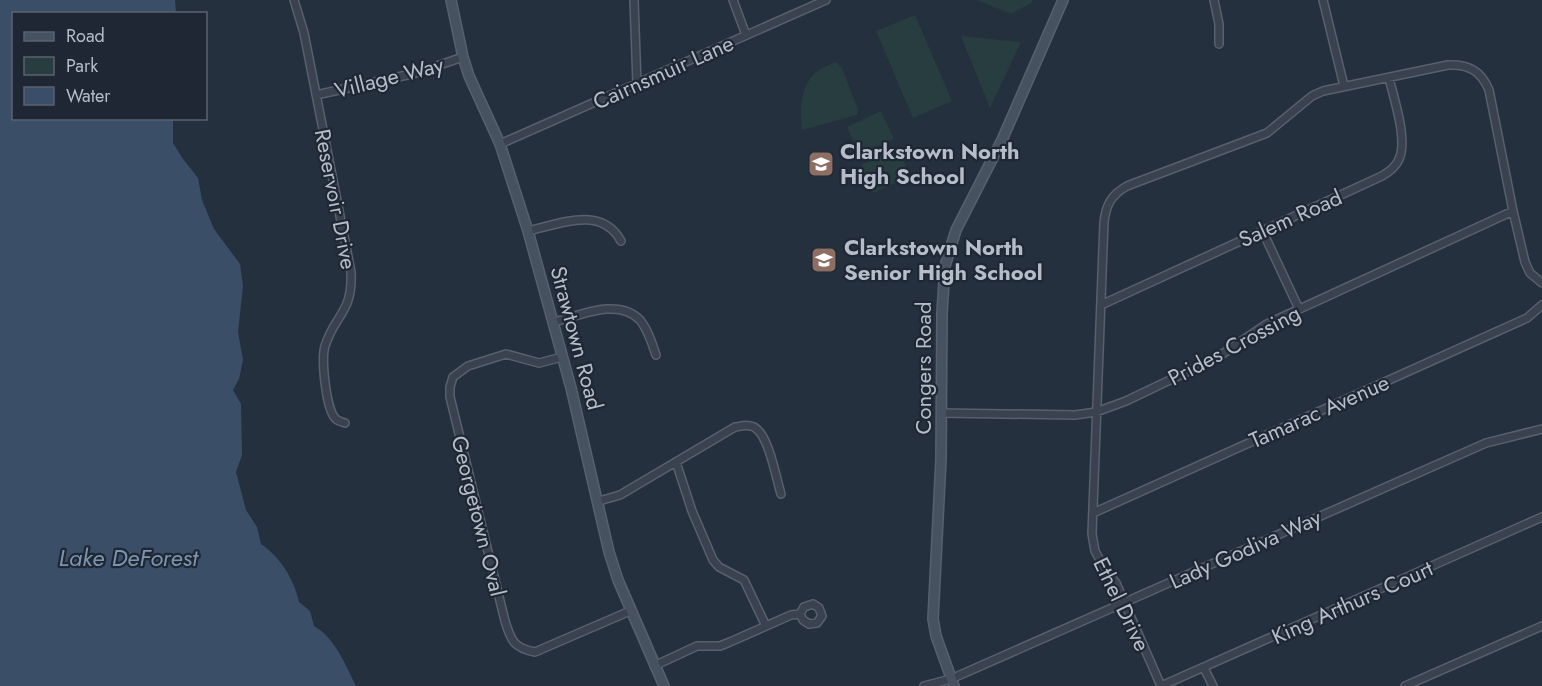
<svg xmlns="http://www.w3.org/2000/svg" width="1542" height="686" font-family="Jost,sans-serif">
	<style>
		.green { fill: #273d3f }
		.water { fill: #3b4e67 }
		.lines { fill: none; stroke-linecap: round; stroke-linejoin: round }
		.street-casing { stroke: #57606c; stroke-width: 10 }
		.secondary-casing { stroke: #57606c; stroke-width: 12 }
		.street { stroke: #39424e; stroke-width: 7 }
		.secondary { stroke: #475261; stroke-width: 9 }
		.labels { text-anchor: middle; stroke-width: 4.5; stroke-linejoin: round; paint-order: stroke }
		.street-label { font-size: 22px; fill: #b5bdc9; stroke: #1e2733 }
		.poi-label { font-size: 22px; font-weight: bold; fill: #b5bdc9; stroke: #1e2733; text-anchor: start }
		.water-label { font-size: 24px; font-style: italic; fill: #7d94b0; stroke: #1e2733 }
	</style>
	<rect width="100%" height="100%" fill="#25303e"/>
	<path class="green" d="M977,0H1032L1033,2L1011,14Z
		M915,15L952,101L913,118L876,31Z
		M961,36L1021,42L990,108Z
		M836,62L842,68L858,109L857,115L802,130C800,112 800,88 814,74C819,69 829,65 836,62Z
		M881,111L894,139L859,154L847,127Z
		M898,148L910,176L873,193L861,165Z"/>
	<path class="water" d="M0,0H175L176,13L14,14V118L173,119V143L183,159L198,178L202,200L214,229L240,264L243,286L238,332L243,360L239,379L233,390L241,404L242,455L236,472L246,510L257,527L261,544C280,557 294,579 299,602L310,611L314,626C335,638 345,664 356,686H0Z"/>
	<g class="lines">
		<g class="street-casing">
			<path id="street" d="M294,0L304,33L351,272C353,313 335,314 325,346C321,359 326,411 336,419C338,421 342,422 345,423
				M634,0L637,84
				M733,0L746,35
				M1214,0L1219,24V44
				M1323,0L1344,86
				M316,95L416,73L463,57
				M500,144L826,0
				M1262,230L1299,309
				M528,231C560,224 601,205 621,241
				M1542,283L1530,273L1525,262L1513,211L1489,90C1481,71 1469,64 1448,65L1323,91L1312,96L1267,133L1127,186C1111,195 1106,205 1104,222L1092,534L1095,551L1103,566L1116,583L1161,686L1542,517
				M1101,305L1382,176C1389,172 1396,167 1399,159C1408,140 1394,99 1389,78
				M554,322C579,316 618,297 640,320C648,330 652,343 656,355
				M562,357L539,363L506,354L468,366L453,377L450,387V397L505,621C511,641 514,648 535,652L630,611
				M942,413L1075,415L1096,412L1126,401L1218,357L1267,324L1513,211
				M676,462L692,511L713,560L719,567L744,580L766,626
				M599,501L620,495L735,427C742,426 747,424 754,427C769,435 776,478 781,494
				M1093,513L1527,318L1542,305
				M654,666L697,646H720L730,642L791,615L800,614L803,620L809,624L817,623L822,616L819,608L813,604L804,607L800,614
				M1204,668L1213,686
				M924,686L951,679L1486,443L1542,429
				M1405,686L1542,626"/>
		</g>
		<g class="secondary-casing">
			<path id="secondary" d="M451,0L463,57L469,76L500,144L528,231L571,388L609,552L618,580L664,686
				M954,686L936,636L933,619L941,459L942,313L945,266L956,230L1002,140L1063,0"/>
		</g>
		<use href="#street" class="street"/>
		<use href="#secondary" class="secondary"/>
	</g>
	<defs>
		<g id="school-square" transform="scale(1.35)"><rect x="-9" y="-9" width="18" height="18" rx="4" fill="#8d6e63" stroke="#1e2733"/><path d="M0-5L7-2L0 1L-7-2ZM-4 1L0 2.5L4 1V4Q0 6-4 4Z" fill="#fff"/></g>
	</defs>
	<g fill-rule="evenodd">
		<use href="#school-square" x="821" y="164"/>
		<use href="#school-square" x="824" y="260"/>
	</g>
	<g class="labels">
		<g class="street-label">
			<text transform="translate(663 72) rotate(-24)" y="8">Cairnsmuir Lane</text>
			<text transform="translate(389 77) rotate(-14)" y="8">Village Way</text>
			<text transform="translate(336 199) rotate(79)" y="8">Reservoir Drive</text>
			<text transform="translate(1290 218) rotate(-24)" y="8">Salem Road</text>
			<text transform="translate(577 338) rotate(75)" y="8">Strawtown Road</text>
			<text transform="translate(1234 345) rotate(-28)" y="8">Prides Crossing</text>
			<text transform="translate(923 368) rotate(-90)" y="8">Congers Road</text>
			<text transform="translate(1319 411) rotate(-24)" y="8">Tamarac Avenue</text>
			<text transform="translate(479 516) rotate(76)" y="8">Georgetown Oval</text>
			<text transform="translate(1245 549) rotate(-24)" y="8">Lady Godiva Way</text>
			<text transform="translate(1352 602) rotate(-24)" y="8">King Arthurs Court</text>
			<text transform="translate(1122 604) rotate(64)" y="8">Ethel Drive</text>
		</g>
		<g class="poi-label">
			<text x="840" y="159">Clarkstown North<tspan x="840" dy="25">High School</tspan></text>
			<text x="844" y="255">Clarkstown North<tspan x="844" dy="25">Senior High School</tspan></text>
		</g>
		<g class="water-label">
			<text x="128" y="566">Lake DeForest</text>
		</g>
	</g>
	<rect x="12" y="12" width="195" height="108" fill="#1e2733" stroke="#5a636f" stroke-width="1.5"/>
	<rect x="24" y="32" width="30" height="9" fill="#475261" stroke="#5a636f" stroke-width="1.5"/>
	<text x="66" y="42" font-size="18" fill="#b5bdc9">Road</text>
	<rect x="24" y="57" width="30" height="18" fill="#273d3f" stroke="#5a636f" stroke-width="1.5"/>
	<text x="66" y="72" font-size="18" fill="#b5bdc9">Park</text>
	<rect x="24" y="87" width="30" height="18" fill="#3b4e67" stroke="#5a636f" stroke-width="1.5"/>
	<text x="66" y="102" font-size="18" fill="#b5bdc9">Water</text>
</svg>
